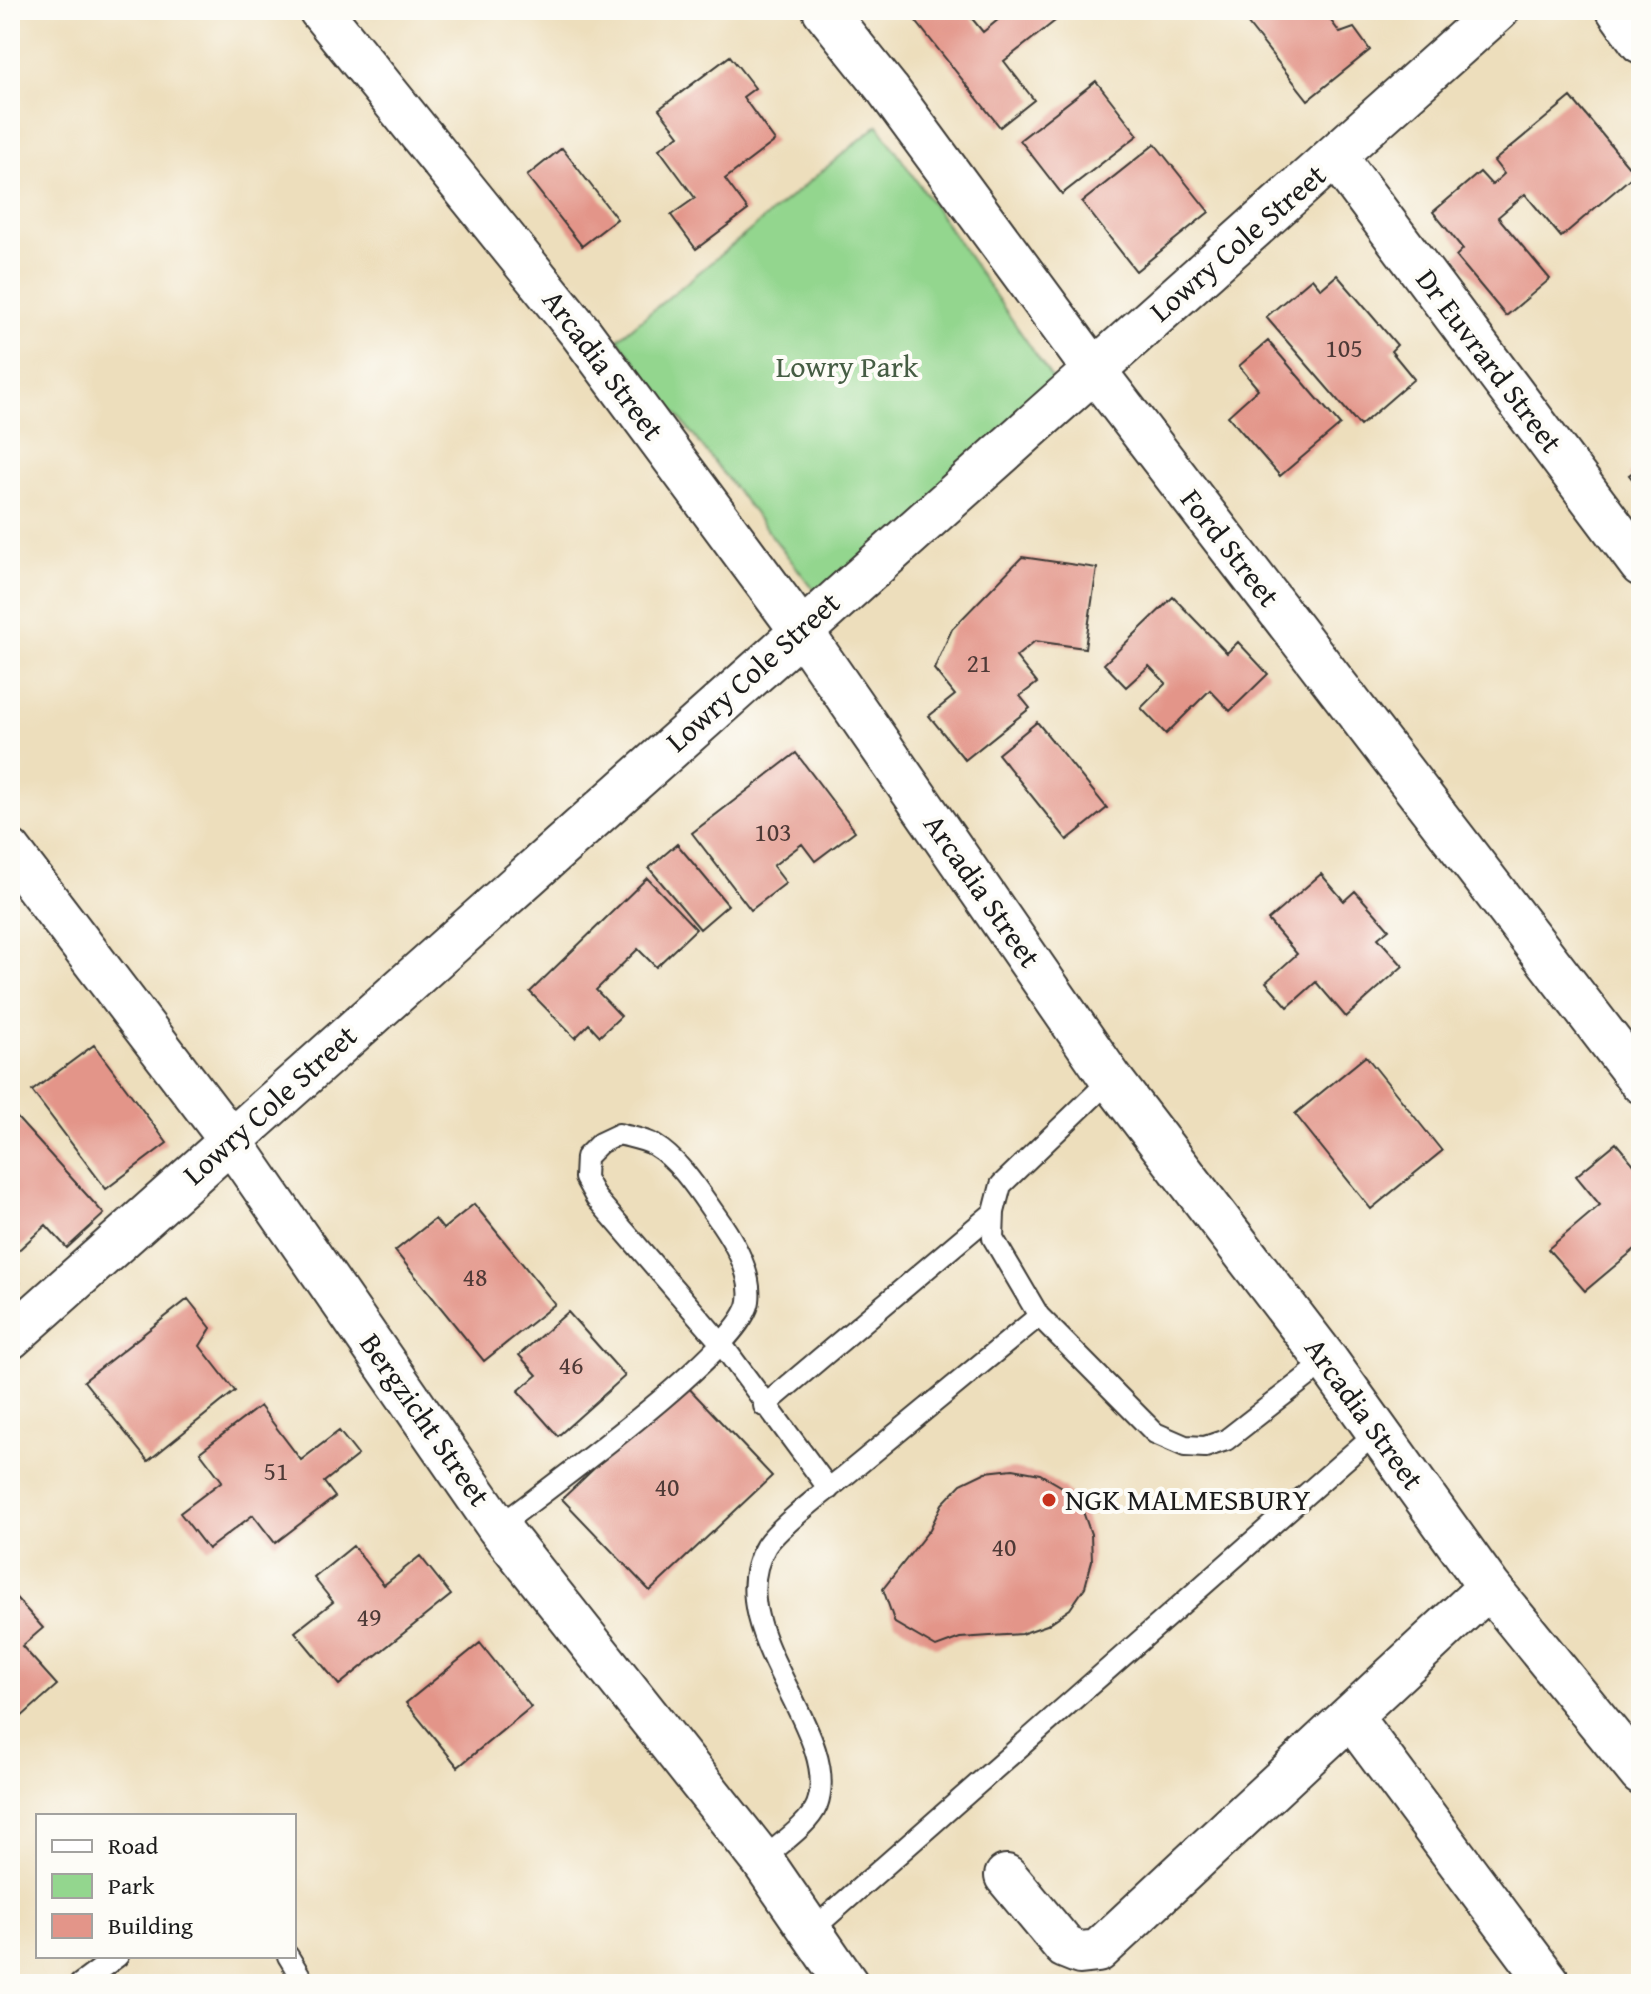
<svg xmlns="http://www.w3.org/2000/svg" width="1651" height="1994" font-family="'Gentium Book Plus',serif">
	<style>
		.green { fill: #93d68e; stroke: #587955; stroke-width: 2 }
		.building { fill: #e39589 }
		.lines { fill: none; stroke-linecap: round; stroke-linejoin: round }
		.lane-casing { stroke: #3b3934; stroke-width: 24 }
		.street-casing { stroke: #3b3934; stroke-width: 46 }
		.lane { stroke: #fff; stroke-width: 20 }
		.street { stroke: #fff; stroke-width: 42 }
		.poi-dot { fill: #c8321e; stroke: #fdfcf7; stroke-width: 3 }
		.labels { text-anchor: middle; stroke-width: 8; stroke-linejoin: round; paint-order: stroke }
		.number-label { font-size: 26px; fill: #4e3a37 }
		.street-label { font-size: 30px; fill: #1c1c1c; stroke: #fdfcf7 }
		.park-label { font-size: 30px; fill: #465d44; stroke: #fdfcf7 }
		.poi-label { font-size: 30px; fill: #1c1c1c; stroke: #fdfcf7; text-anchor: start }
	</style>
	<rect width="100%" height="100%" fill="#fdfcf7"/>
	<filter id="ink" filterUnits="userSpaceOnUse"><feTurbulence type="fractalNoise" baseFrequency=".0125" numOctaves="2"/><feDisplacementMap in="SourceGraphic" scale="16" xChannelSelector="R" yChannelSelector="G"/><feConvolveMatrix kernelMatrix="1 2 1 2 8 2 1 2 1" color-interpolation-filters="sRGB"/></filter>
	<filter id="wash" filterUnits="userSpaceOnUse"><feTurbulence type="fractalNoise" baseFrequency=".006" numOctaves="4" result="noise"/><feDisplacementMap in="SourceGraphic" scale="32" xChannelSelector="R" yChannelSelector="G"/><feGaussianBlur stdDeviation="1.8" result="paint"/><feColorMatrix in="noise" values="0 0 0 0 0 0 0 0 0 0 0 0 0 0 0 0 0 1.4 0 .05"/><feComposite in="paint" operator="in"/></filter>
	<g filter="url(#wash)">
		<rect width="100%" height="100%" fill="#eddebc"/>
		<path class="green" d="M878,125L1063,394L825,604L618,339Z"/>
		<g id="blocks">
			<path class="building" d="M917,10H965L983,32L1010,10H1069L1004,61L1034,100L1000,127L911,15Z
				M1256,10H1340L1329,18L1340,33L1354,28L1370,50L1308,100L1244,19Z
				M730,56L755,88L743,97L775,141L725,179L748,210L696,249L671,215L695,198L659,149L679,135L659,109Z
				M1096,81L1138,135L1062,194L1020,140Z
				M1571,97L1635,174L1561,237L1525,194L1498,217L1550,279L1506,316L1456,256L1463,249L1433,212L1480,172L1492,185L1504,174L1494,161Z
				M1155,144L1209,212L1136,271L1082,202Z
				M562,148L617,219L582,246L527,176Z
				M1337,275L1397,345L1391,351L1414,379L1360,426L1266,317L1312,278L1321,289Z
				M1268,341L1340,425L1280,476L1228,416L1258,389L1239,366Z
				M1641,466V490L1629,475Z
				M1022,557L1097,568L1085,648L1035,641L1016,657L1037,683L1020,696L1030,708L965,760L929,716L955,695L934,669L952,629Z
				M1173,597L1227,653L1238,642L1268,674L1230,711L1210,690L1166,734L1141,708L1166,683L1149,666L1126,687L1104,664Z
				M1037,722L1107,808L1067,840L998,754Z
				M796,753L855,831L815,861L802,844L773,866L786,883L751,910L692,833Z
				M677,844L728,905L700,929L649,868Z
				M1321,874L1344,901L1355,891L1389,929L1378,938L1403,966L1346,1017L1316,982L1288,1007L1266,982L1297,954L1268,920Z
				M647,878L696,929L656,967L638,949L596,990L621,1016L600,1036L589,1024L575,1038L530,992Z
				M94,1045L167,1143L106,1189L32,1091Z
				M1366,1056L1442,1151L1371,1209L1295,1114Z
				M10,1110L104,1214L67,1248L46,1225L10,1258Z
				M1616,1143L1641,1173V1244L1585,1291L1548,1249L1600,1205L1576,1176Z
				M474,1204L555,1304L484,1361L395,1251L435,1219L443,1229Z
				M10,1271L20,1283L10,1292Z
				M188,1299L211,1328L200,1346L235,1391L148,1461L84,1381Z
				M568,1312L625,1376L558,1436L518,1391L537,1375L519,1355Z
				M684,1383L772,1476L650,1591L562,1499Z
				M260,1406L301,1460L339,1431L358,1455L324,1482L335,1497L275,1543L253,1515L208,1549L180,1513L222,1481L200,1452Z
				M1013,1469L1040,1474L1064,1488L1082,1509L1091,1534L1092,1561L1085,1587L1070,1609L1047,1625L1021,1634L960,1638L936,1647L895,1623L883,1589L930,1529L942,1504L961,1484L986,1472Z
				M353,1546L384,1585L420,1556L451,1595L339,1685L295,1632L333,1602L314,1578Z
				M10,1591L43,1628L22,1646L57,1685L10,1727Z
				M480,1643L531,1707L458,1767L406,1703Z"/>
		</g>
	</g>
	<g filter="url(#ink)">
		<use href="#blocks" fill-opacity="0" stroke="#3b3934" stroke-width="2"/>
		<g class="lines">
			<g class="lane-casing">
				<path id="lane" d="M1111,1079L1001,1185L994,1212L993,1238L1039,1316L1155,1433L1185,1446L1205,1447L1226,1440L1327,1361
					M764,1406L994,1212
					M498,1527C543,1492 744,1348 749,1301C753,1271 730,1235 714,1213C698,1190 678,1159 654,1145C644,1139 629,1137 619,1134L600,1143L586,1157L585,1178L596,1198L720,1342L829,1489
					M762,1860C778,1845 809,1825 817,1805C844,1731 716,1629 766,1546C779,1526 827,1490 847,1474C911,1421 975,1369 1039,1316
					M811,1931L1378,1431
					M288,1956L305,1984
					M80,1984L118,1956"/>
			</g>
			<g class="street-casing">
				<path id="street" d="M320,10L581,333L800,629L1111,1079L1327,1361L1489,1587L1641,1774
					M824,10L888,90L1094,370L1641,1082
					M1618,10L1641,42
					M1336,157L1641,565
					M10,851L231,1141L498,1527L762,1860L847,1984
					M10,1338L1498,10
					M1351,1717L1550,1984
					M1006,1876L1065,1947L1080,1953L1098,1951L1489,1587"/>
			</g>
			<use href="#lane" class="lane"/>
			<use href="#street" class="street"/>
		</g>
	</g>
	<circle class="poi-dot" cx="1049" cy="1500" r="8"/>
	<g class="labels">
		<g class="number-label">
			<text x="1344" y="357">105</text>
			<text x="979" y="672">21</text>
			<text x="773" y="841">103</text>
			<text x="475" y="1286">48</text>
			<text x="571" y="1374">46</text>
			<text x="276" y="1480">51</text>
			<text x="667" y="1496">40</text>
			<text x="1004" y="1556">40</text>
			<text x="369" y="1626">49</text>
		</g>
		<g class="street-label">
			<text transform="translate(1238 243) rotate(-41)" y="10">Lowry Cole Street</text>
			<text transform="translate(1489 361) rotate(53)" y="10">Dr Euvrard Street</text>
			<text transform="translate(603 365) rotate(53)" y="10">Arcadia Street</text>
			<text transform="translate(1230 548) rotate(52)" y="10">Ford Street</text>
			<text transform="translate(753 672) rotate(-42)" y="10">Lowry Cole Street</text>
			<text transform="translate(982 891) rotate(55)" y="10">Arcadia Street</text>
			<text transform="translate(270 1105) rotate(-42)" y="10">Lowry Cole Street</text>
			<text transform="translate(1364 1414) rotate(54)" y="10">Arcadia Street</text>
			<text transform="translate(425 1420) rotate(55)" y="10">Bergzicht Street</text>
		</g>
		<g class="park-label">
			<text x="847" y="377">Lowry Park</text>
		</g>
		<g class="poi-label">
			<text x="1065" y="1510">NGK MALMESBURY</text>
		</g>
	</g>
	<rect width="1651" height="1994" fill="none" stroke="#fdfcf7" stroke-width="40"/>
	<rect x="36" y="1814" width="260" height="144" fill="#fdfcf7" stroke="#a3a29f" stroke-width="2"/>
	<rect x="52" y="1840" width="40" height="12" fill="#ffffff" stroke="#a3a29f" stroke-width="2"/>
	<text x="108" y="1854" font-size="24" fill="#1c1c1c">Road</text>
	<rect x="52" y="1874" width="40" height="24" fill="#93d68e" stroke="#a3a29f" stroke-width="2"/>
	<text x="108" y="1894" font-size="24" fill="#1c1c1c">Park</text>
	<rect x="52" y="1914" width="40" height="24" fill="#e39589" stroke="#a3a29f" stroke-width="2"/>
	<text x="108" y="1934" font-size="24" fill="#1c1c1c">Building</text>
</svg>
